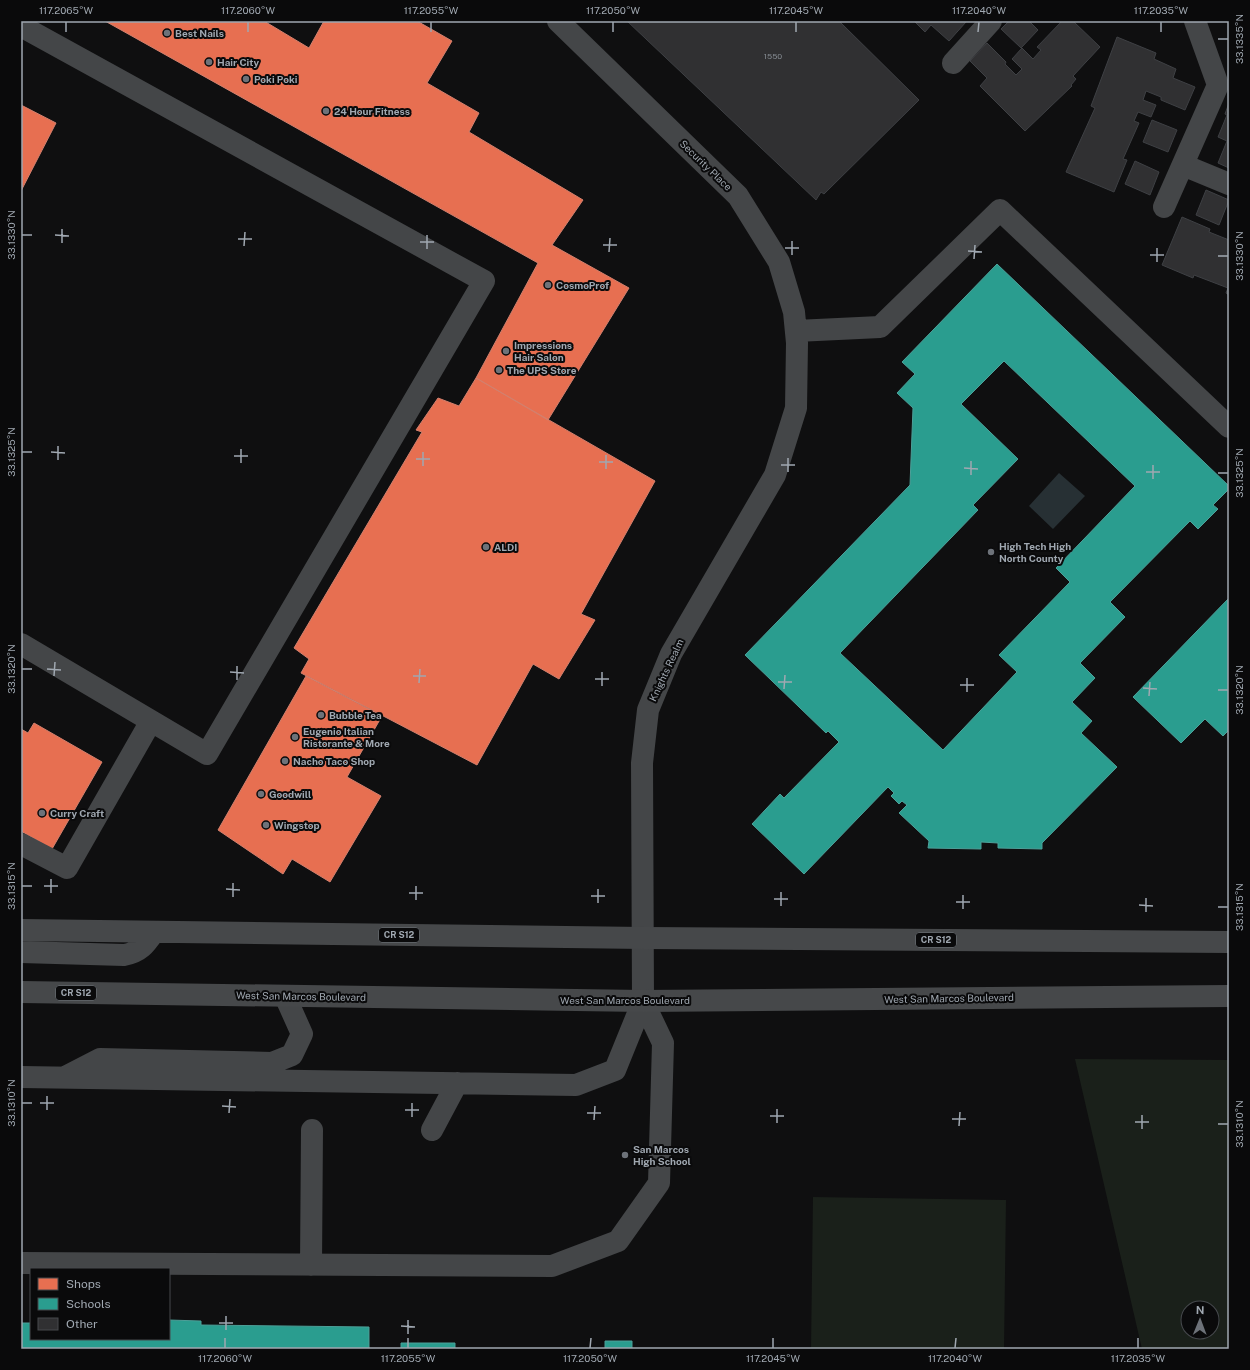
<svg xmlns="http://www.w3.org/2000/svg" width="1250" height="1370" font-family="'Public Sans',sans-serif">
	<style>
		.green { fill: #1a201a; fill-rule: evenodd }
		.water { fill: #273034 }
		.shops { fill: #e76f51; stroke: #d2806e }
		.schools { fill: #2a9d8f; stroke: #4da099; fill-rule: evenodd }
		.building { fill: #303032; stroke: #3e4044 }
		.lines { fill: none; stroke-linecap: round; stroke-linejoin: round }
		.minor { stroke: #444648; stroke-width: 22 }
		.major { stroke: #46484a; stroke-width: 22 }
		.ticks { fill: none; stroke: #a0a8b1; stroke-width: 1.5 }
		.poi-dot { fill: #6d7279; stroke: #0a0a0b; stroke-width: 1.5 }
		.labels { text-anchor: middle; stroke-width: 4; stroke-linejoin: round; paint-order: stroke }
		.number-label { font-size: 8px; fill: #848a91 }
		.shield { fill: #0a0a0b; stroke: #73797f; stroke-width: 1 }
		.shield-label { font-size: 9px; font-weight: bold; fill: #a0a8b1 }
		.poi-label { font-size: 10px; font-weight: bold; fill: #a0a8b1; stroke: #0a0a0b; text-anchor: start }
		.street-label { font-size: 10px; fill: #a0a8b1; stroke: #0a0a0b }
		.neatline { fill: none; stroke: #a0a8b1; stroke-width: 1.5 }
		.ticks-label { font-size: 10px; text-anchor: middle; fill: #a0a8b1 }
	</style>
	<rect width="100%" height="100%" fill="#0f0f10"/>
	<path class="green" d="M1075,1059L1229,1060V1349H1142ZM1188,1308H1212V1332H1188Z
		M813,1197L1006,1200L1004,1349H811Z"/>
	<path class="water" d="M1059,473L1085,496L1053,529L1029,506Z"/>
	<path class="shops" d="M105,21H264L309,48L324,21H417L452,41L427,83L479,113L469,132L583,200L552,245L629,288L548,420L476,378L538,263Z
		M21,105L56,123L21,191Z
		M476,378L655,481L581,614L595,620L559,679L533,664L477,765L301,673L309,659L294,648L422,432L416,430L438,398L459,406Z
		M306,676L382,716L347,777L381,796L330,882L292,859L283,874L218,830Z
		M34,723L102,762L52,849L21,831V729L28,733Z"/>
	<path class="schools" d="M997,264L1229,486V489L1213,505L1218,509L1198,529L1190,521L1110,602L1125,617L1080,663L1095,678L1072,702L1092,721L1081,733L1117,767L1042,843V849L998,848V843L981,842V849L928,848L929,841L899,813L907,805L902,801L899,804L891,796L894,793L888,787L804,874L752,824L780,794L784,798L839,742L828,731L826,733L745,655L910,485L913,408L897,393L915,374L902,362ZM1004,361L1135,486L1056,568L1070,582L999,655L1017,672L943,750L840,653L978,510L973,505L1018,459L961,404Z
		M1229,598V730L1223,736L1205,719L1181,743L1133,697Z
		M169,1320L201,1321V1325L369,1327V1349H21V1323H31V1339H169Z
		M605,1341H632V1349H605Z
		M401,1343H455V1349H401Z"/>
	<path class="building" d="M627,21H839L919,100L824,194L821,192L816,200Z
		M914,21H965L966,22L949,41L931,25L925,32Z
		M1009,21H1029L1038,30L1021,48L1001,29Z
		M1062,21H1073L1100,47L1073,76L1076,79L1071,85L1072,86L1025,131L980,86L987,78L970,61L987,43L1006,62L1005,64L1016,75L1022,69L1012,59L1022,48L1033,59L1041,50L1037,47Z
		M1117,37L1156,53L1154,59L1176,69L1173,78L1195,87L1185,110L1161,100V97L1146,91L1143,100L1156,105L1151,117L1138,112L1134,121L1139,123L1123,159L1127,160L1114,192L1066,172L1095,108L1091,106Z
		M1229,103V168L1218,163L1227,141L1218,137L1227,115L1225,114Z
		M1152,120L1177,130L1168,152L1143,142Z
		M1135,161L1159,172L1150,195L1125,184Z
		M1206,190L1229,200L1219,225L1196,215Z
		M1182,217L1210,229L1209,232L1229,240V295L1226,293L1228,288L1194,275L1193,278L1162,265Z"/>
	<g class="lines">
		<path class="minor" d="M21,26L484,281L207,754L21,644
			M953,63L991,21
			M1183,165L1229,184
			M1164,207L1218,85L1195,21
			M796,331L880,327L1000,210L1229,427
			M21,844L67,868L151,721
			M67,1076L100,1059L272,1063L292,1055L302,1034L285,996
			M21,1077L576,1085L615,1070L643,1001L642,763L648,710L671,654L775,475L796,408L797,343L794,312L779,262L738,196L558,21
			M432,1130L457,1083
			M21,1263L552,1266L618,1241L659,1183L663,1043L643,1001
			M311,1265L312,1130"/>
		<path class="major" d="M21,930L644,938L1229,942
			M21,952L124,955C140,952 145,945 154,932
			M21,992L643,1001L1229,996"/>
	</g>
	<path class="ticks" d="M66,32V22M248,32V22M431,32V22M613,32V22M796,32V22M978,32L979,22M1161,32V22M1218,39H1228M22,235H32M55,235L69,236M238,239H252M420,242H434M62,243V229M603,245H617M244,246L245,232M785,248H799M427,249V235M968,251L982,252M609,252L610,238M792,255V241M1150,255H1164M1218,256H1228M974,259L975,245M1157,262V248M22,452H32M51,452L65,453M234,456H248M416,459H430M58,460V446M599,462H613M241,463V449M781,465H795M423,466V452M964,468L978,469M606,469V455M788,472V458M1146,472H1160M1218,473H1228M971,475V461M1153,479V465M22,669H32M47,669L61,670M230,672L244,673M54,676L55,662M413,676H426M595,679H609M237,680V666M778,682H792M419,683L420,669M960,685H974M602,686V672M1143,688L1157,689M784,689L785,675M1218,690H1228M967,692V678M1149,696L1150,682M22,886H32M44,886H58M226,889L240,890M51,893V879M409,893H423M591,896H605M233,897V883M774,899H788M416,900V886M956,902H970M598,903V889M1139,905L1153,906M781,906V892M1218,907H1228M963,909V895M1146,912V898M22,1103H32M40,1103H54M222,1106L236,1107M47,1110V1096M405,1110H419M229,1113L230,1099M587,1113H601M770,1116H784M412,1117V1103M952,1119H966M594,1120L595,1106M1135,1122H1149M777,1123V1109M1218,1124H1228M959,1126L960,1112M1142,1129V1115M219,1323H233M401,1326L415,1327M226,1330V1316M408,1334V1320M225,1348V1338M408,1348V1338M590,1348L591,1338M773,1348V1338M955,1348L956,1338M1138,1348V1338"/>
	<g class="poi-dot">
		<circle cx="167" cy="33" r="4"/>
		<circle cx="209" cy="62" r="4"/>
		<circle cx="246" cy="79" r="4"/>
		<circle cx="326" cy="111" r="4"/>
		<circle cx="548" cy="285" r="4"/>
		<circle cx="506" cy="351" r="4"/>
		<circle cx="499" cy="370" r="4"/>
		<circle cx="486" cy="547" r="4"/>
		<circle cx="991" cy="552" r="4"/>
		<circle cx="321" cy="715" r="4"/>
		<circle cx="295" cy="737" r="4"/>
		<circle cx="285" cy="761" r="4"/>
		<circle cx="261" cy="794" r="4"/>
		<circle cx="42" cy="813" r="4"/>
		<circle cx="266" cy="825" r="4"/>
		<circle cx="625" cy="1155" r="4"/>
	</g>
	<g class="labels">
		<g class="number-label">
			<text x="773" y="59">1550</text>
		</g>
		<g class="shield">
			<rect x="379" y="928" width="40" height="14" rx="3"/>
			<rect x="916" y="933" width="40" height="14" rx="3"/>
			<rect x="56" y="986" width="40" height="14" rx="3"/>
		</g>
		<g class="shield-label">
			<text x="399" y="938">CR S12</text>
			<text x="936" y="943">CR S12</text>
			<text x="76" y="996">CR S12</text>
		</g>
		<g class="poi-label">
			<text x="175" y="37">Best Nails</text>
			<text x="217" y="66">Hair City</text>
			<text x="254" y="83">Poki Poki</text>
			<text x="334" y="115">24 Hour Fitness</text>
			<text x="556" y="289">CosmoProf</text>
			<text x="514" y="349">Impressions<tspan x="514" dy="12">Hair Salon</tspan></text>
			<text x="507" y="374">The UPS Store</text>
			<text x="999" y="550">High Tech High<tspan x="999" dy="12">North County</tspan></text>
			<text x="494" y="551">ALDI</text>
			<text x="329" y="719">Bubble Tea</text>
			<text x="303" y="735">Eugenio Italian<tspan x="303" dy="12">Ristorante &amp; More</tspan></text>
			<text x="293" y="765">Nacho Taco Shop</text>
			<text x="269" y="798">Goodwill</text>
			<text x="50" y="817">Curry Craft</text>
			<text x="274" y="829">Wingstop</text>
			<text x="633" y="1153">San Marcos<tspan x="633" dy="12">High School</tspan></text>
		</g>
		<g class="street-label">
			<text transform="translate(706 165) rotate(44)" y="4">Security Place</text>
			<text transform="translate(666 670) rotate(-65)" y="4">Knights Realm</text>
			<text transform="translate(301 996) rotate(1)" y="4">West San Marcos Boulevard</text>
			<text transform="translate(949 998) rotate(-1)" y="4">West San Marcos Boulevard</text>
			<text x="625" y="1004">West San Marcos Boulevard</text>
		</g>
	</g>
	<rect width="1250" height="1370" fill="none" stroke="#0a0a0b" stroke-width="44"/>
	<rect x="30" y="1268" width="140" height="72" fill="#0a0a0b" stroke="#46494d"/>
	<rect x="38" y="1278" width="20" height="12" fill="#e76f51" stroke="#46494d"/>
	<text x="66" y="1288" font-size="12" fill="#a0a8b1">Shops</text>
	<rect x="38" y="1298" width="20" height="12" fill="#2a9d8f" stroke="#46494d"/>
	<text x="66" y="1308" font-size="12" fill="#a0a8b1">Schools</text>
	<rect x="38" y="1318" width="20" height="12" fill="#303032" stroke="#46494d"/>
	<text x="66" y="1328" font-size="12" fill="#a0a8b1">Other</text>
	<g transform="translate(1200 1320) rotate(1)"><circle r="19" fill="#0a0a0b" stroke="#46494d"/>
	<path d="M0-3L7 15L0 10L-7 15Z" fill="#6d7279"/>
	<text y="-6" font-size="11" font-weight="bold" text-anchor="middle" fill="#a0a8b1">N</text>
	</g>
	<rect x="22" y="22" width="1206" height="1326" class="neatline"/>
	<g class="ticks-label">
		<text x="66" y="14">117.2065°W</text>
		<text x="248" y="14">117.2060°W</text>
		<text x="431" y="14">117.2055°W</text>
		<text x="613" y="14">117.2050°W</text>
		<text x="796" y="14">117.2045°W</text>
		<text x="979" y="14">117.2040°W</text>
		<text x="1161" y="14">117.2035°W</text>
		<text transform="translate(1239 39) rotate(-90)" y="4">33.1335°N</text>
		<text transform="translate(11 235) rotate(-90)" y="4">33.1330°N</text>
		<text transform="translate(1239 256) rotate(-90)" y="4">33.1330°N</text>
		<text transform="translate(11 452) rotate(-90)" y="4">33.1325°N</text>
		<text transform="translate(1239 473) rotate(-90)" y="4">33.1325°N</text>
		<text transform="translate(11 669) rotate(-90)" y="4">33.1320°N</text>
		<text transform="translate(1239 690) rotate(-90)" y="4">33.1320°N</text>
		<text transform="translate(11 886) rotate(-90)" y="4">33.1315°N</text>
		<text transform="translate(1239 907) rotate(-90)" y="4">33.1315°N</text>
		<text transform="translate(11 1103) rotate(-90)" y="4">33.1310°N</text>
		<text transform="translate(1239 1124) rotate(-90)" y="4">33.1310°N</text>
		<text x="225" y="1362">117.2060°W</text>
		<text x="408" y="1362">117.2055°W</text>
		<text x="590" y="1362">117.2050°W</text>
		<text x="773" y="1362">117.2045°W</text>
		<text x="955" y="1362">117.2040°W</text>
		<text x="1138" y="1362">117.2035°W</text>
	</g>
</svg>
